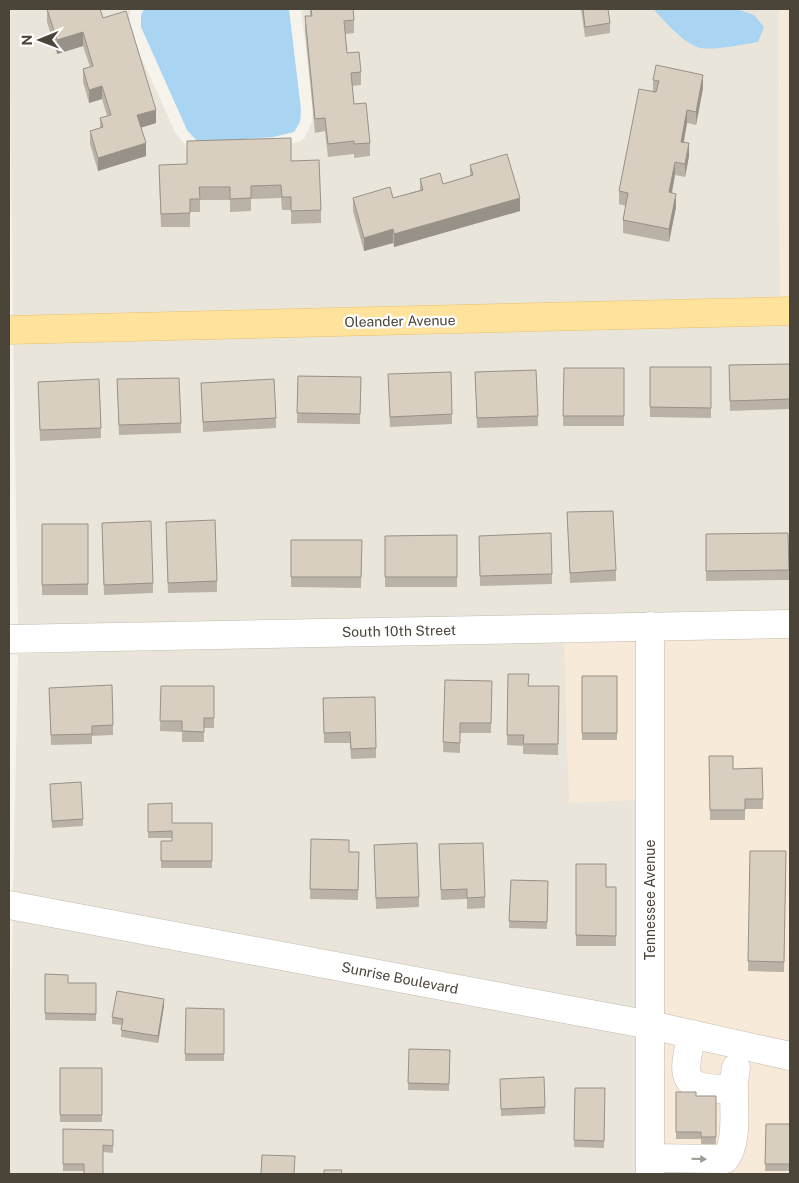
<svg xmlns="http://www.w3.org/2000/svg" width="799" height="1183" font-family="'Public Sans',sans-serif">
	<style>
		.residential { fill: #eae5da }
		.commercial { fill: #f7ead8 }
		.water { fill: #a9d4f2 }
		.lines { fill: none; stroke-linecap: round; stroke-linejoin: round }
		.minor-casing { stroke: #c2bbae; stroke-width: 29 }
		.major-casing { stroke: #e6c16a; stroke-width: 29 }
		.minor { stroke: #fff; stroke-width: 28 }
		.major { stroke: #ffe39c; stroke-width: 28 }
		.wall { fill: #bab2a6 }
		.shaded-wall { fill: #979187 }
		.building { fill: #d8cfc1; stroke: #979187 }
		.oneway { fill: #9c9892 }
		.labels { text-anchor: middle; stroke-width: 4.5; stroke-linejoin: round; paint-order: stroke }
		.street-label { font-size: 14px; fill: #4b4439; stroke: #fff }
	</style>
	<rect width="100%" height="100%" fill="#f6f3ec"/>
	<path class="residential" d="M9,9H130L129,31L176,134L191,151L277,147L301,141L305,137L312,122L313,109L301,9H653L680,35L754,15L737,9H779L780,300L13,318Z
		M790,322V613L18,627L13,341Z
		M564,639L637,800V1011L13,894L18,654L370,643Z
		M13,917L637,1034L636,1174H9V1078Z"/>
	<path class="commercial" d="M779,9H790V300H780Z
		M790,635V1045L662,1016L663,637Z
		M637,637V800L569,803L564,639Z
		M662,1039L790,1068V1174H662Z"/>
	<path class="water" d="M144,9H289L301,110L300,122L294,132L273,137L198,142L187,130L141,27V15Z
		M653,9H737L754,15L764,27L758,42C744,44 709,52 697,47C680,40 666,22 653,9Z"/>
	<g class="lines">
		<g class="minor-casing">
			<path id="minor" d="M9,639L790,624
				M9,905L650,1025L790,1056
				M692,1034C683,1074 678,1089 726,1089L734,1081L736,1068
				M650,1158L725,1159C739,1142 733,1104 734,1081
				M650,1174V626"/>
		</g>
		<g class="major-casing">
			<path id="major" d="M9,330L790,311"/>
		</g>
		<use href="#minor" class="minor"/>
		<use href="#major" class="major"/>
	</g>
	<path class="wall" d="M47,9L103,18L156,123L141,127L146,156L98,171L90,144V131L100,128V118L107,116L102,99L89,103L83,82V69L90,67L83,46L57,54L47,22Z
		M310,9H353L354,20V33L345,34L347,53L361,72V85L352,86L354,104L370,143V156L354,158V154L328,157L325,131L315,133L305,29V16H310Z
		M581,9H608L610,23V33L585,37Z
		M653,80L703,88L696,125L687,123L684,142L689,156L685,177L675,175L672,193L676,207L669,242L623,233V220L626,206L619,204V191L653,92Z
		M291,161L321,210V223L291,224V210H282L281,198L251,199V211L230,212V200H200V212H190V227H161L159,178Z
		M470,165L520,211L394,247L393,243L364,251L353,211V198H393L420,190V179L443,184L470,176Z
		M790,364V409L730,411L729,365Z
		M650,367H711V418L650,417Z
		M564,368H624V426H563Z
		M475,372L538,416V426L477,428Z
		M388,374L452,414V424L390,427Z
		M298,376L361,377L360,424L297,423Z
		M117,379L181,423V433L119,435Z
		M38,382L101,428V438L40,441Z
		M201,383L276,418V428L203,432Z
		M567,512L616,570V581L570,583Z
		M42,524H88V595H42Z
		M166,532L217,581V592L168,593Z
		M102,533L153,583V593L104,595Z
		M788,533L789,580L706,581V534Z
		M457,535V587H385V536Z
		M291,540H362L361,588L291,587Z
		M479,546L552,574V584L480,586Z
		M508,674L529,686H559L558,755L523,754V746L507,745Z
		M582,676H617V740H582Z
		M445,680L492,681L491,733H460V753L443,752Z
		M161,686H214V728H204V742H182V732L160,731Z
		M49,688L113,725V735L92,736V744L51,745Z
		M323,698L376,748V758L351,759L350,743H324Z
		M709,756L733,769L762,768L763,809H745V820H710Z
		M50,784L83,819V826L52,828Z
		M148,804L172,823H212V868H161V841H172V838H148Z
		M311,839L349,852H359L358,900L310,899Z
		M439,844L485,897V908L467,909V899L441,900Z
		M374,845L419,897V907L376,909Z
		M750,851H786L784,972L748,971Z
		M576,864L606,887H616V946H576Z
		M511,880L548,881L547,929L509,928Z
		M45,974L68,983H96V1021L45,1020Z
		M164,1006L158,1043L121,1037L122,1025L112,1024V1017Z
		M186,1008L224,1009V1061H185Z
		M409,1049L450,1050L449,1091L408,1090Z
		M60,1068H102V1122H60Z
		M500,1079L545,1107V1114L501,1116Z
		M575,1088H605L604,1148L574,1147Z
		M676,1092L696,1096H716V1144H701V1139H676Z
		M766,1124H790V1171H765Z
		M63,1129L113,1130V1153L103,1152L84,1171H63Z"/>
	<path class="shaded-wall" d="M83,32V46L57,54V40Z
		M703,75V88L696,125V112Z
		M102,86V99L89,103V90Z
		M156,110V123L137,129V115Z
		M687,110V123L681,155V142Z
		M146,143V156L98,171V158Z
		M689,143V156L685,177V164Z
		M675,162V175L669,206V192Z
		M676,194V207L669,242V229Z
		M520,198V211L394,247V234Z
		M393,229V243L364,251V238Z
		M164,999V1006L158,1043V1036Z"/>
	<path class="building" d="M47,9H100L103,18L126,11L156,110L137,115L146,143L98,158L90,131L103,127L100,118L111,115L102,86L89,90L83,69L93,66L83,32L57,40Z
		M311,9H353L354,20L344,21L347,53L359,52L361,72L351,73L354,104L366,103L370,143L354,144V141L328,144L325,118L315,119L305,16H312Z
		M583,9H608L610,23L585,27Z
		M656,65L703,75L696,112L687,110L681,142L689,143L685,164L675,162L669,192L676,194L669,229L623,220L628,193L619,191L639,89L656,92L659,81L653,80Z
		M291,138V161L319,160L321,210L291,211V197H282L281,185L251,186V198L230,199V187H199L200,199H190V213L161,214L159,165L187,164V141Z
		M507,154L520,198L394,234L393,229L364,238L353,198L390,187L393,198L423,190L420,179L440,173L443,184L473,175L470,165Z
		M790,364V399L730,401L729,365Z
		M650,367H711V408L650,407Z
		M564,368H624V416H563Z
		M536,370L538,416L477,418L475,372Z
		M451,372L452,414L390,417L388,374Z
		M298,376L361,377L360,414L297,413Z
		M179,378L181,423L119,425L117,379Z
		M99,379L101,428L40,430L38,382Z
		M274,379L276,418L203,422L201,383Z
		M613,511L616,570L570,573L567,512Z
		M215,520L217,581L168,583L166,522Z
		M151,521L153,583L104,585L102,523Z
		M42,524H88V584L42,585Z
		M551,533L552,574L480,576L479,536Z
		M788,533L789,570L706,571V534Z
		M457,535V577H385V536Z
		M291,540H362L361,577H291Z
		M508,674H529L528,686H559L558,744H523L524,735H507Z
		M582,676H617V733H582Z
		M445,680L492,681L491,723H460V743L443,742Z
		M112,685L113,725L92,726V734L51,735L49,688Z
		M161,686H214V718H204V732L182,731V721H160Z
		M375,697L376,748L351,749L350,732L324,733L323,698Z
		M709,756H733V769L762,768L763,799H745V810H710Z
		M81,782L83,819L52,821L50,784Z
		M172,803V823H212V861H161V841H172V831L148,832V804Z
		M311,839L349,840V852H359L358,890L310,889Z
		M417,843L419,897L376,898L374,845Z
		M483,843L485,897L467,898V889L441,890L439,844Z
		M750,851H786L784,962L748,961Z
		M576,864H606V887H616V936L576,935Z
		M511,880L548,881L547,922L509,921Z
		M45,974L68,975V983H96V1014L45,1013Z
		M117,991L164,999L158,1036L121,1030L123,1019L112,1017Z
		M186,1008L224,1009V1054H185Z
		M409,1049L450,1050L449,1084L408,1083Z
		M60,1068H102V1115H60Z
		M544,1077L545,1107L501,1109L500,1079Z
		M575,1088H605L604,1141L574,1140Z
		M676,1092H696V1096H716V1137H701V1132H676Z
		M766,1124H790V1164H765Z
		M63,1129L113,1130V1146L103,1145V1174H84V1164H63Z
		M262,1155L295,1156L294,1174H261Z
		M324,1170H342L341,1174H324Z"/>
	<defs><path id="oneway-solid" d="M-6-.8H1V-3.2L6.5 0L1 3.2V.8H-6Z" transform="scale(1.25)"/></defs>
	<use class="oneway" href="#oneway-solid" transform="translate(699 1159) rotate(1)"/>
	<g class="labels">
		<g class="street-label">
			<text transform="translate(400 321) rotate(-1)" y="5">Oleander Avenue</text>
			<text transform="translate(399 631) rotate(-1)" y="5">South 10th Street</text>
			<text transform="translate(650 900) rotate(-90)" y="5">Tennessee Avenue</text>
			<text transform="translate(400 978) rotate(11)" y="5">Sunrise Boulevard</text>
		</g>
	</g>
	<rect width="799" height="1183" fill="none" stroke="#4b4439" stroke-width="20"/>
	<g transform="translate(40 40) rotate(269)" stroke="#ffffff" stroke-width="4" paint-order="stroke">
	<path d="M0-4L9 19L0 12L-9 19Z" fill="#4b4439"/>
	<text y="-8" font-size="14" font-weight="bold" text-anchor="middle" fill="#4b4439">N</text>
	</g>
</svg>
